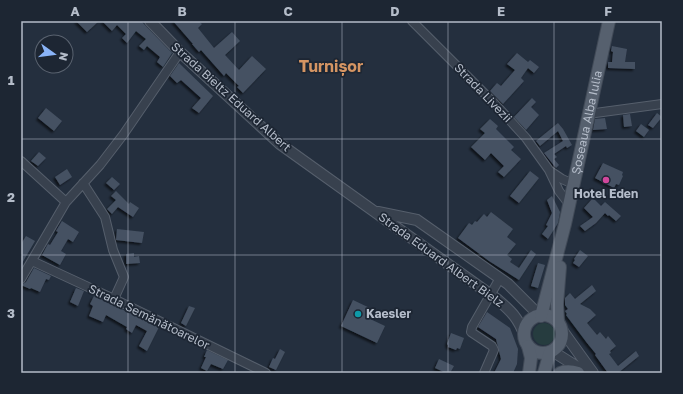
<svg xmlns="http://www.w3.org/2000/svg" width="683" height="394" font-family="'Golos Text',sans-serif">
	<style>
		.green { fill: #263c3f }
		.building { fill: #455162; filter: url(#shadow) }
		.lines { fill: none; stroke-linecap: round; stroke-linejoin: round }
		.minor-casing { stroke: #565f6c; stroke-width: 10 }
		.tertiary-casing { stroke: #565f6c; stroke-width: 12 }
		.primary-casing { stroke: #414a57; stroke-width: 14 }
		.minor { stroke: #38414e; stroke-width: 8 }
		.tertiary { stroke: #38414e; stroke-width: 10 }
		.primary { stroke: #56606e; stroke-width: 12 }
		.grid { fill: none; stroke: #b4bcc9; stroke-width: 1; stroke-opacity: 0.55 }
		.hotel-dot { fill: #d1479c; stroke: #1d2633; stroke-width: 1.5 }
		.culture-dot { fill: #0f9aa8; stroke: #1d2633; stroke-width: 1.5 }
		.labels { text-anchor: middle; stroke-width: 3.5; stroke-linejoin: round; paint-order: stroke }
		.street-label { font-size: 12px; fill: #b4bcc9; stroke: #1d2633 }
		.poi-label { font-size: 12px; font-weight: bold; fill: #b4bcc9; stroke: #1d2633 }
		.district-label { font-size: 16px; font-weight: bold; fill: #d59563; stroke: #1d2633 }
		.neatline { fill: none; stroke: #b4bcc9; stroke-width: 1.5 }
		.grid-label { font-size: 13px; text-anchor: middle; font-weight: bold; fill: #b4bcc9 }
	</style>
	<defs>
		<filter id="shadow"><feDropShadow dx="-2" dy="2" stdDeviation="1" flood-color="#0009"/></filter>
	</defs>
	<rect width="100%" height="100%" fill="#242f3e"/>
	<path class="green" d="M533 334a11 11 0 1 1 22 0a11 11 0 1 1-22 0Z"/>
	<path class="building" d="M76,21H99L87,32Z
		M102,21H141L172,53L163,67L157,62L160,57L147,46L144,50L139,46L146,39L136,31L127,43L122,38L126,34L117,25L112,31Z
		M173,21H198L202,24L198,28L214,48L232,32L240,41L225,55L239,70L252,56L266,69L243,93L237,87L239,86L226,73L224,76L201,50L199,52L192,44H193Z
		M612,46L627,49L625,62H635V69L608,68V62H612L613,52L611,51Z
		M517,53L528,62L530,60L539,67L534,73L528,68L521,78L524,81L503,104L490,91L497,83L501,86L515,70L507,64Z
		M179,63L213,96L199,113L192,108L201,98L181,80L177,83L170,76Z
		M532,98L536,102L531,107L539,115L526,130L514,117Z
		M46,108L62,121L54,131L38,118Z
		M657,113L662,117L653,128L648,125Z
		M630,114L632,126L624,127L623,115Z
		M605,118L607,129L593,130L595,119Z
		M490,119L498,126L496,129L514,147L511,150L521,159L504,177L498,172L504,166L491,153L485,160L471,147L485,133L480,129Z
		M558,123L563,129L572,145L567,148L566,146L554,154L557,157L554,159L559,165L556,168L544,153L563,141L558,131L540,146L536,141Z
		M641,124L649,130L644,137L636,131Z
		M39,152L46,158L38,166L31,161Z
		M603,163L623,172L622,175L623,176L619,185L616,184L614,188L595,178Z
		M67,169L72,177L60,185L55,177Z
		M530,171L539,178L519,203L510,196Z
		M112,177L120,184L114,190L106,183Z
		M116,191L129,204L130,202L139,208L133,217L118,207L112,214L107,209L116,200L111,196Z
		M552,196L560,212L558,223L548,239L542,234L548,226L546,225L552,213L547,200Z
		M593,198L601,206L605,202L621,216L616,221L609,215L608,216L605,213L596,223L585,231L580,226L593,217L584,208Z
		M491,212L513,229L507,237L516,244L507,255L512,259L510,262L519,268L531,250L536,254L519,280L489,261L458,238L469,223L472,225L475,221L477,222L484,214L487,217Z
		M62,221L79,232L73,242L68,239L61,251L66,254L60,265L42,255L48,244L50,245L58,232L56,231Z
		M117,229L144,232L142,243L116,240Z
		M26,236L35,241L21,265V244Z
		M580,250L588,256L579,267L573,263L575,260L574,259Z
		M134,253V257L139,256L140,263L126,264V254Z
		M538,263L545,265L538,288L531,286Z
		M34,268L51,276L49,280L46,279L40,292L31,288L30,289L21,285L26,282Z
		M592,285L596,291L580,304L590,309L596,315L587,323L597,335L600,332L606,339L608,336L616,346L610,351L611,353L609,354L618,366L636,351L639,356L618,373H608L595,355L596,354L587,343L566,315L567,314L565,311L568,309L565,305V298L570,293L575,299Z
		M76,288L84,291L78,306L70,302Z
		M94,296L159,327L147,351L139,346L147,331L136,325L132,333L126,329L127,327L106,315L103,322L89,316L93,306L90,304Z
		M353,300L372,309L368,318L385,326L377,343L341,326Z
		M189,306L195,308L186,326L181,323Z
		M487,312L510,328L518,349L517,364L513,373H494L501,359L496,339L478,327Z
		M451,333L464,338L460,349L457,348L456,350L448,347V345L447,344Z
		M280,349L285,352L276,370L269,367L273,358L275,359Z
		M207,350L228,360L223,369L211,364L207,371L201,368L206,357H204Z
		M439,359L454,366L450,373H446L435,368Z"/>
	<g class="lines">
		<g class="minor-casing">
			<path id="minor" d="M412,21L495,104L526,138L549,170L559,191L569,204
				M588,114L662,104
				M21,161L66,202
				M550,171L562,179L573,184
				M83,183L105,217L113,250L124,277L114,299
				M32,261L114,299L266,373
				M21,279L66,202L100,165L123,135L180,52
				M484,373L494,350L492,346L471,332L472,327L500,278"/>
		</g>
		<g class="tertiary-casing">
			<path id="tertiary" d="M150,21L180,52L280,144L498,300C512,312 518,318 525,336
				M378,212L417,220L508,284L540,316
				M562,330L593,373
				M552,351L587,373"/>
		</g>
		<g class="primary-casing">
			<g id="primary">
				<circle cx="543" cy="334" r="19"/>
				<path id="s1" d="M541,316L565,224L609,21"/>
				<path d="M558,322L557,304L560,267"/>
				<path d="M528,346L531,358L529,373"/>
				<path d="M544,373L550,352"/>
				<path d="M560,373C566,370 572,371 578,373"/>
			</g>
		</g>
		<use href="#minor" class="minor"/>
		<use href="#tertiary" class="tertiary"/>
		<use href="#primary" class="primary"/>
	</g>
	<path class="grid" d="M128,21V373M235,21V373M342,21V373M448,21V373M554,21V373M21,139H662M21,255H662"/>
	<circle class="hotel-dot" cx="606" cy="180" r="4"/>
	<circle class="culture-dot" cx="358" cy="314" r="4"/>
	<g class="labels">
		<g class="street-label">
			<text transform="translate(483 93) rotate(46)" y="4">Strada Livezii</text>
			<text transform="translate(231 97) rotate(42)" y="4">Strada Bieltz Eduard Albert</text>
			<text dy="4" stroke="none"><textPath href="#s1" startOffset="199">Șoseaua Alba Iulia</textPath></text>
			<text transform="translate(441 260) rotate(36)" y="4">Strada Eduard Albert Bielz</text>
			<text transform="translate(149 317) rotate(26)" y="4">Strada Semănătoarelor</text>
		</g>
		<g class="poi-label">
			<text x="606" y="198">Hotel Eden</text>
			<text x="366" y="318" text-anchor="start">Kaesler</text>
		</g>
		<g class="district-label">
			<text x="331" y="72">Turnișor</text>
		</g>
	</g>
	<rect width="683" height="394" fill="none" stroke="#1d2633" stroke-width="44"/>
	<g transform="translate(54 54) rotate(104)"><circle r="19" fill="#1d2633" stroke="#59626f"/>
	<path d="M0-3L7 15L0 10L-7 15Z" fill="#8ab4f8"/>
	<text y="-6" font-size="11" font-weight="bold" text-anchor="middle" fill="#b4bcc9">N</text>
	</g>
	<rect x="22" y="22" width="639" height="350" class="neatline"/>
	<g class="grid-label">
		<text x="75" y="16">A</text>
		<text x="182" y="16">B</text>
		<text x="288" y="16">C</text>
		<text x="395" y="16">D</text>
		<text x="501" y="16">E</text>
		<text x="608" y="16">F</text>
		<text x="11" y="85">1</text>
		<text x="11" y="202">2</text>
		<text x="11" y="318">3</text>
	</g>
</svg>
